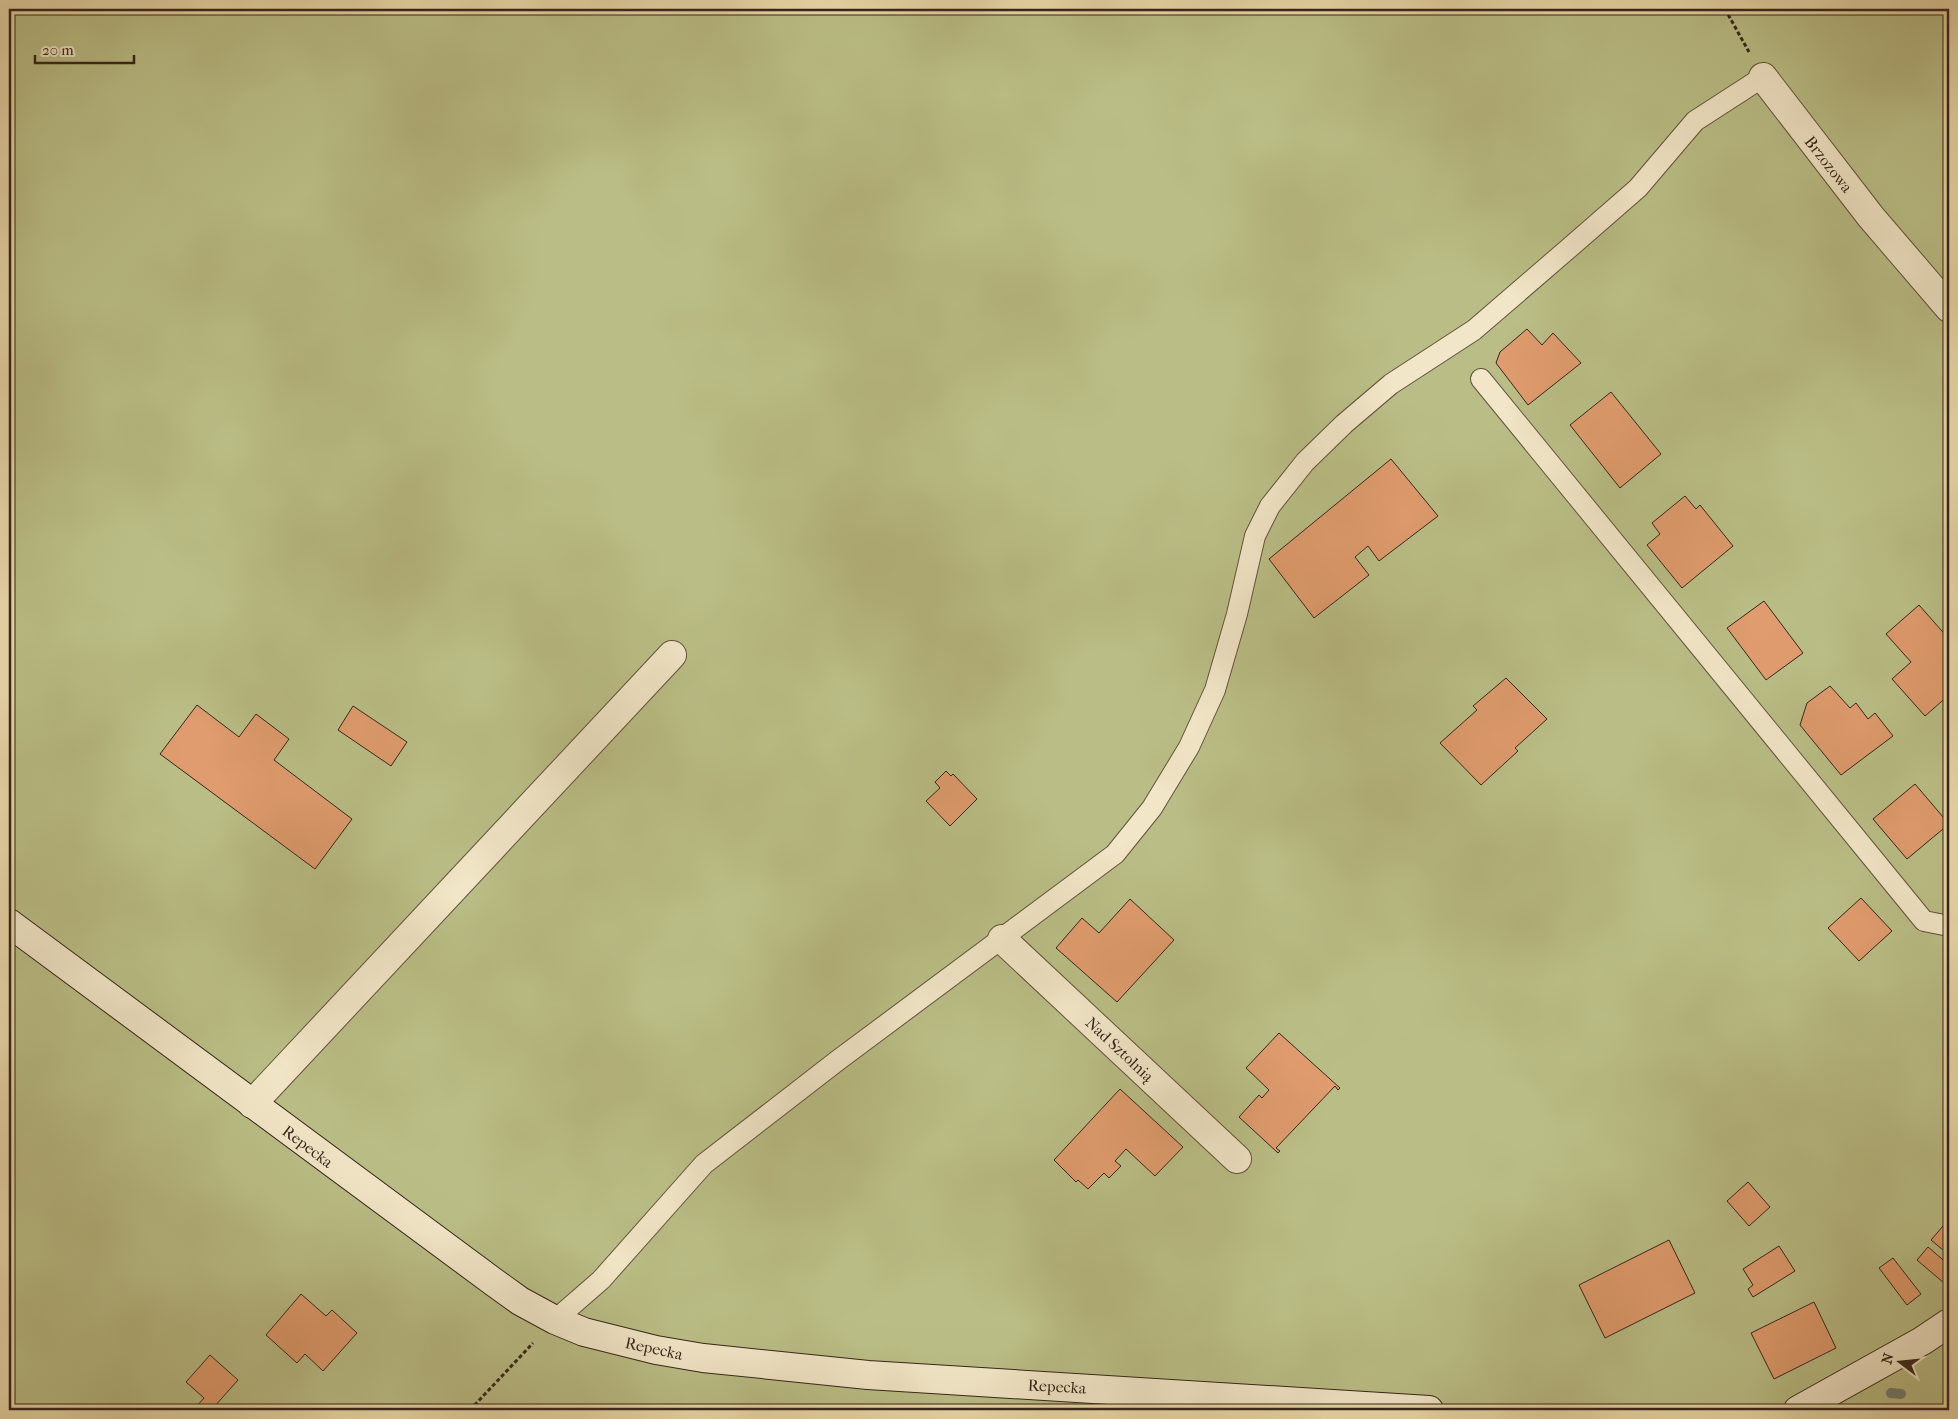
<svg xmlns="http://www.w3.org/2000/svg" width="1958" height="1419" font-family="'IM FELL French Canon',serif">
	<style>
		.green { fill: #babe86; stroke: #787250 }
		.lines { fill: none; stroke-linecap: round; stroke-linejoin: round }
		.stream { stroke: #717e73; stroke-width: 10 }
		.building { fill: #e09c6e; stroke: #36251a }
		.lane-casing { stroke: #63523e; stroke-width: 22 }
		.street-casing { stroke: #63523e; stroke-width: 30 }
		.secondary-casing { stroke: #36251a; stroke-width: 30 }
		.path { stroke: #36251a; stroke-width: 3; stroke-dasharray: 4 2.5; stroke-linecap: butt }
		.lane { stroke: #f1e6c7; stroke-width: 20 }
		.street { stroke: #f1e6c7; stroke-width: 28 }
		.secondary { stroke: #f1e6c7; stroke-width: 28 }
		.labels { text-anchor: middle; stroke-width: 4; stroke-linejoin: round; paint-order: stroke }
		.street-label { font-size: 16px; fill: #36251a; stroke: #f1e6c7 }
	</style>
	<rect width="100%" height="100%" fill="#e9d8a9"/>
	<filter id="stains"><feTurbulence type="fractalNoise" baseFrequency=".004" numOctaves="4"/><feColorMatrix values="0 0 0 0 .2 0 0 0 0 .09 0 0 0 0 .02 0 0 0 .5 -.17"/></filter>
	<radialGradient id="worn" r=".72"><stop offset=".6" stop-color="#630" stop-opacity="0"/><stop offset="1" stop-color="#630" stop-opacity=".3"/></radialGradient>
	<path class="green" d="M9,9H1949V1410H9Z"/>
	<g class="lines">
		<path class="stream" d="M1891,1393L1901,1394"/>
	</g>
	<path class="building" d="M1527,329L1542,345L1553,333L1581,363L1528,405L1496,363L1500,352Z
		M1611,392L1661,454L1620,488L1570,425Z
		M1391,459L1438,516L1379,561L1368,546L1355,557L1369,575L1314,618L1269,559Z
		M1685,496L1696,509L1700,505L1733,546L1682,588L1647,545L1660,534L1652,523Z
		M1764,601L1803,653L1766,680L1727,628Z
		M1919,605L1949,639V695L1925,716L1892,679L1911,662L1886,634Z
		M1506,678L1547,719L1515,748L1518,751L1481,785L1440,743L1477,710L1473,706Z
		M1830,686L1850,708L1856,703L1868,719L1875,713L1893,736L1841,775L1800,725L1807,703Z
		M197,705L239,737L256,714L289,739L274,760L352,819L315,869L160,754Z
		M353,706L407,742L391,766L338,730Z
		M946,771L951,776L953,774L977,799L950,826L926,801L940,788L935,782Z
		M1915,784L1949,824L1907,859L1873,819Z
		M1861,898L1892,931L1859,961L1828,928Z
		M1130,899L1174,940L1117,1002L1056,948L1082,918L1099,933Z
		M1279,1033L1340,1088L1338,1090L1335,1086L1276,1148L1280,1151L1278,1153L1239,1117L1259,1095L1262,1098L1269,1090L1246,1068Z
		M1120,1089L1183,1147L1155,1176L1126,1149L1115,1161L1121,1166L1109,1178L1104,1173L1088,1189L1078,1180L1076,1182L1054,1160Z
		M1748,1182L1770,1207L1749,1226L1727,1201Z
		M1949,1219V1255L1931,1240Z
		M1669,1240L1695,1293L1605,1338L1579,1285Z
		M1779,1246L1795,1271L1753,1297L1748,1289L1753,1285L1743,1269Z
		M1928,1247L1949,1265V1277L1944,1283L1917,1260Z
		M1893,1258L1921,1294L1907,1305L1879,1268Z
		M301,1294L326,1316L332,1310L357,1333L323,1371L305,1354L297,1363L266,1335Z
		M1814,1302L1836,1348L1774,1379L1751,1333Z
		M210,1355L238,1380L214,1407L217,1410H193L204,1398L186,1382Z"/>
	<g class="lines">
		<g class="lane-casing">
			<path id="lane" d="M1481,379L1924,921L1949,926
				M555,1320L601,1280L704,1164L837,1061L1115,854L1152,808L1189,747L1215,690L1237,614L1255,536L1270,506L1305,462L1344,424L1391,384L1474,330L1568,249L1638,188L1695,121L1763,77"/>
		</g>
		<g class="street-casing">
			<path id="street" d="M1763,77L1871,217L1949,308
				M1002,939L1237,1159
				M252,1104L672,655"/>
		</g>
		<g class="secondary-casing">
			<path id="secondary" d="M9,923L495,1283L520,1301L555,1320L584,1332L656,1350L703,1358L868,1375L1429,1410
				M1798,1410L1922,1341L1949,1323"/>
		</g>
		<path class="path" d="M1725,9L1749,52
			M470,1410L533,1343"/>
		<use href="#lane" class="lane"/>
		<use href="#street" class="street"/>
		<use href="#secondary" class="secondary"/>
	</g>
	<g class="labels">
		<g class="street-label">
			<text transform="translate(1829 164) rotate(52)" y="6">Brzozowa</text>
			<text transform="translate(1120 1049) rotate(43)" y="6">Nad Sztolnią</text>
			<text transform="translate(308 1146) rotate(37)" y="6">Repecka</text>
			<text transform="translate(654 1348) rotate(12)" y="6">Repecka</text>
			<text transform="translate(1057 1386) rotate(3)" y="6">Repecka</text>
		</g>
	</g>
	<rect width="1958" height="1419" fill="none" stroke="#e9d8a9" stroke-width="30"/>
	<rect x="10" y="10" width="1938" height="1399" fill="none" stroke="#36251a" stroke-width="2.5"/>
	<rect x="15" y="15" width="1928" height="1389" fill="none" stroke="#36251a"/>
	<g transform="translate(1900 1362) rotate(286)" stroke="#f1e6c7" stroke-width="4" paint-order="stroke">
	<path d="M0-4L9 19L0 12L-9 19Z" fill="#36251a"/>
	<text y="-8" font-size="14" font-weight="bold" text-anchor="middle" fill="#36251a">N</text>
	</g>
	<path d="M35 55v8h99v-8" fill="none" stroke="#36251a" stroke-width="2.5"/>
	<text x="42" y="55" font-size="15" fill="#36251a" stroke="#f1e6c7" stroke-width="4" paint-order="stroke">20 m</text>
	<rect width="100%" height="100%" filter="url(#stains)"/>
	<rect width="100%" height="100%" fill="url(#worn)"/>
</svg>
